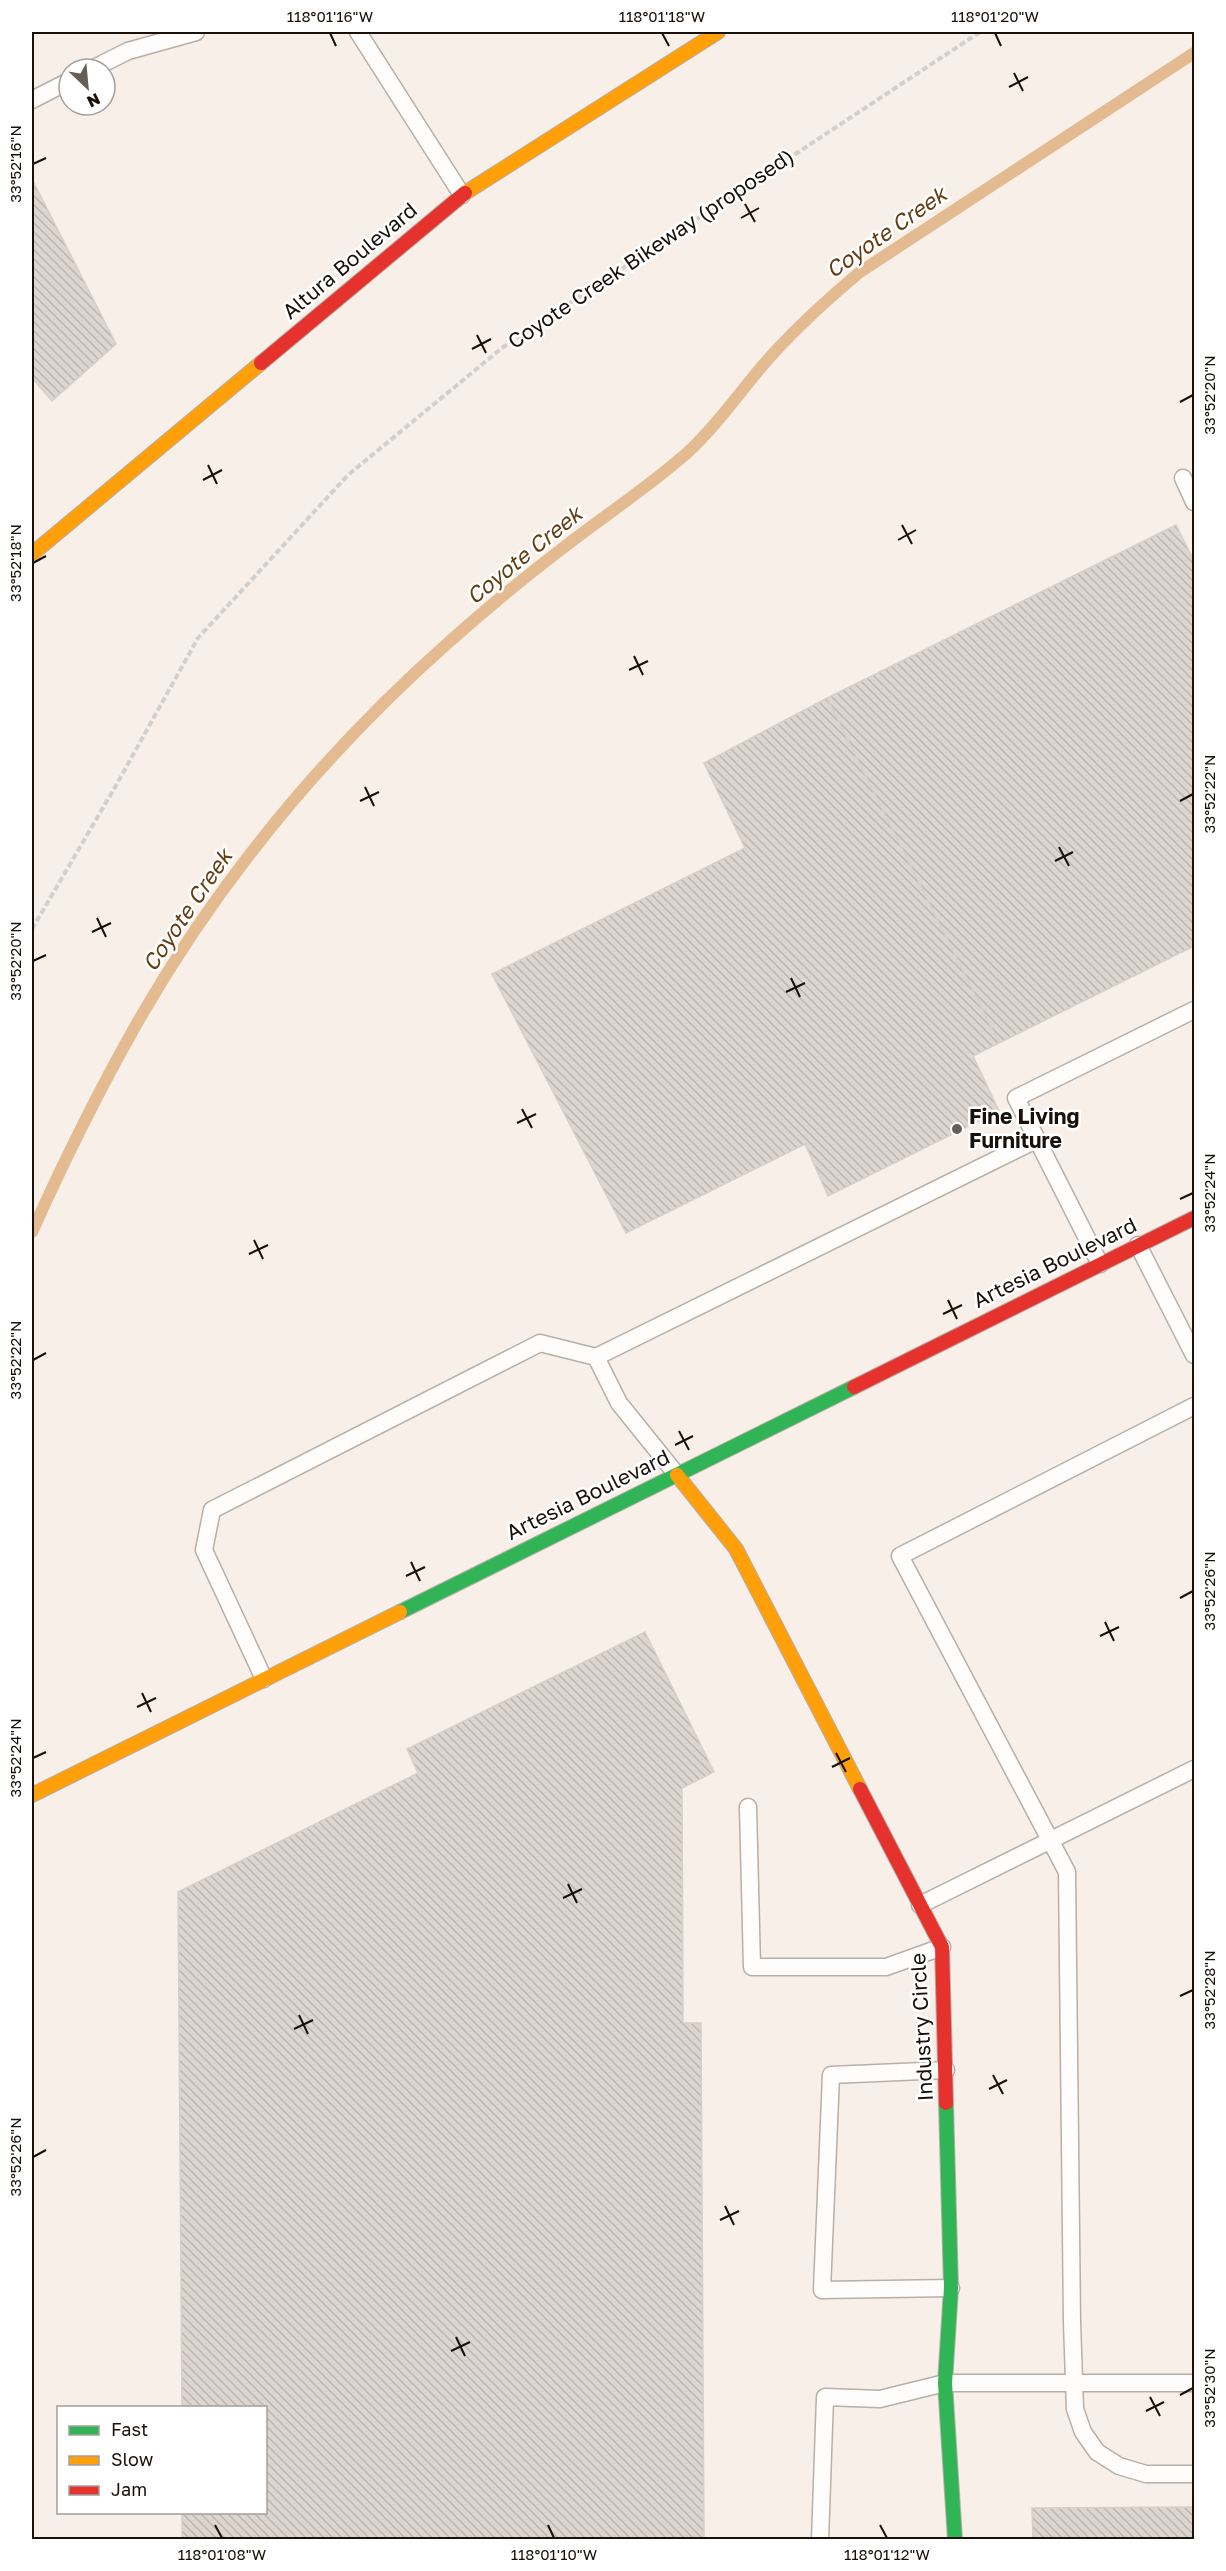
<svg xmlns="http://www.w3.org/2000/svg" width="1226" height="2571" font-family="'Golos Text',sans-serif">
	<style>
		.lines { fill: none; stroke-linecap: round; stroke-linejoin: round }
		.stream { stroke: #e4ba90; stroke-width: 12 }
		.building { fill: url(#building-back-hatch); stroke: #d8d0c8; stroke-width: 1.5 }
		.lane-casing { stroke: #b7afa8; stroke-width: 19 }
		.fast-casing { stroke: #b7afa8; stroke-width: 16 }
		.slow-casing { stroke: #b7afa8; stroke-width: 16 }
		.jam-casing { stroke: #b7afa8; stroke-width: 16 }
		.path { stroke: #d2cfcd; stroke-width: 4; stroke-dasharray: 6 3; stroke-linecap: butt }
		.lane { stroke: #fefdfc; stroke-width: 16 }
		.fast { stroke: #30b455; stroke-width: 14 }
		.slow { stroke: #ff9f0a; stroke-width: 14 }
		.jam { stroke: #e5322d; stroke-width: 14 }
		.ticks { fill: none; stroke: #181009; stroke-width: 2 }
		.poi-dot { fill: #665e57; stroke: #fff; stroke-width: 2 }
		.labels { text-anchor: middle; stroke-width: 5; stroke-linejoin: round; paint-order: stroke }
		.street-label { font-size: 21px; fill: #181009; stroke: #fff }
		.poi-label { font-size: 21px; font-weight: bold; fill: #181009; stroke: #fff; text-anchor: start }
		.water-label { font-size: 22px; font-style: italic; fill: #643e12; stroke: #fff }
		.neatline { fill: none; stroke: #181009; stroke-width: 2 }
		.ticks-label { font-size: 15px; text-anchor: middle; fill: #181009 }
	</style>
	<defs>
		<pattern id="building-back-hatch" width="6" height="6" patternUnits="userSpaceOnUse" patternTransform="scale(1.5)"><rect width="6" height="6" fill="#ddd5ce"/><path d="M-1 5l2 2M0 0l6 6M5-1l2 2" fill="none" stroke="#bdb6b0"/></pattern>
	</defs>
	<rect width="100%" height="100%" fill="#f7efe8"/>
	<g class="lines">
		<path class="stream" d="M32,1232C64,1161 98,1092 136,1025C218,881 326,751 449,642C484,611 521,580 559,551C601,518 646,489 687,453C718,425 743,387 771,356C799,325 829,298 860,272L1194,53"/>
	</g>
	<path class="building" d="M32,179L116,344L52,401L32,378Z
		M1176,525L1194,561V946L999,1043L827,698Z
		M827,698L999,1043L973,1056L999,1111L828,1196L805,1144L626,1233L492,974L745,848L704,763Z
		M645,1632L714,1772L682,1788L683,2023H701L704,2540H182V2512H266V2408H182L178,1892L418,1773L407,1749Z
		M1194,2507V2540H1033L1032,2508Z"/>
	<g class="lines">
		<g class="lane-casing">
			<path id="lane" d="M358,32L462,195
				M92,69L128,51L196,32
				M32,100L69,81
				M1183,478L1194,502
				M1138,1245L1194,1355
				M1100,1264L1016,1098L1194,1010
				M596,1357L619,1403L677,1475
				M1194,1406L900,1556L1067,1872L1072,2322L1075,2409L1083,2432L1097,2452L1119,2466L1146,2474H1194
				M264,1679L204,1550L212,1510L540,1343L596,1357L1036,1140
				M748,1807L752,1967H886L942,1947
				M920,1905L1194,1769
				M946,2070L831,2075L822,2290L951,2288
				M820,2540L825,2397L880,2399L945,2383H1194"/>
		</g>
		<g class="fast-casing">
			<path id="fast" d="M400,1612L854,1387
				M946,2103L951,2288L945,2383L955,2540"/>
		</g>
		<g class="slow-casing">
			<path id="slow" d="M465,193L718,32
				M32,554L261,363
				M677,1475L736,1549L860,1789
				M32,1795L400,1612"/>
		</g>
		<g class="jam-casing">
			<path id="jam" d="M261,363L465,193
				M854,1387L1194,1218
				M860,1789L942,1947L946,2103"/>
		</g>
		<path class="path" d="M32,929L114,789L198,638L348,475L502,348L980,32"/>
		<use href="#lane" class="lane"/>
		<use href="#fast" class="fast"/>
		<use href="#slow" class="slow"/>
		<use href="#jam" class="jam"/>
	</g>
	<path class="ticks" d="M330,33L336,46M662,33L669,46M995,33L1001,46M1014,73L1023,91M1009,87L1028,77M33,164L46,158M745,204L755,222M741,218L759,208M477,335L486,353M472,349L491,339M1180,402L1193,395M208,465L217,484M203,480L222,470M902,525L912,544M898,540L916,530M33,563L46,556M634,656L643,675M629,670L648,661M365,787L374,806M360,801L379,792M1180,801L1193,794M1059,847L1069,866M1055,861L1073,852M97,918L106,937M92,932L111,923M33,961L46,955M791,978L800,997M786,992L805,983M522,1109L532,1128M517,1123L536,1114M1180,1199L1193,1193M254,1240L263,1259M249,1254L268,1245M948,1300L957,1319M943,1314L962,1305M33,1360L46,1353M679,1431L689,1450M675,1445L693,1436M411,1562L420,1581M406,1576L425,1567M1180,1598L1193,1591M1105,1622L1114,1641M1100,1636L1119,1627M142,1693L151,1712M137,1707L156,1698M836,1753L846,1772M33,1758L46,1752M832,1767L850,1758M568,1884L577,1903M563,1898L582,1889M1180,1996L1193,1990M299,2015L308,2034M294,2029L313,2020M993,2075L1003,2094M989,2089L1007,2080M33,2157L46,2150M725,2206L734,2225M720,2220L739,2211M456,2337L465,2356M451,2351L470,2342M1180,2395L1193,2388M1150,2397L1160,2416M1146,2411L1164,2402M215,2525L222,2538M548,2525L554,2538M880,2525L887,2538"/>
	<circle class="poi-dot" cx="957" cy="1129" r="6"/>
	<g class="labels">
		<g class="street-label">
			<text transform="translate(651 249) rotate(-34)" y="7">Coyote Creek Bikeway (proposed)</text>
			<text transform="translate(350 261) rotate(-40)" y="7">Altura Boulevard</text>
			<text transform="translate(1055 1263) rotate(-26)" y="7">Artesia Boulevard</text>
			<text transform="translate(588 1495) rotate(-26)" y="7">Artesia Boulevard</text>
			<text transform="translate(922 2027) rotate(-93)" y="7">Industry Circle</text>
		</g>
		<g class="poi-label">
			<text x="969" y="1124">Fine Living<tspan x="969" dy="24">Furniture</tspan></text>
		</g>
		<g class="water-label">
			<text transform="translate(886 232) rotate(-35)" y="8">Coyote Creek</text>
			<text transform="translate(524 555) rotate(-39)" y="8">Coyote Creek</text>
			<text transform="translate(187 910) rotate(-56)" y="8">Coyote Creek</text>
		</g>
	</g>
	<rect width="1226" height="2571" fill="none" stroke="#ffffff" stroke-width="66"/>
	<rect x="57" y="2406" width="210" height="108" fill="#ffffff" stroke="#a39f9d" stroke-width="1.5"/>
	<rect x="69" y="2426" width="30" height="9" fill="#30b455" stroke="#a39f9d" stroke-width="1.5"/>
	<text x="111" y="2436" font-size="18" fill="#181009">Fast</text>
	<rect x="69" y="2456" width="30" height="9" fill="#ff9f0a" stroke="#a39f9d" stroke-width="1.5"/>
	<text x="111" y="2466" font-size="18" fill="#181009">Slow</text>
	<rect x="69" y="2486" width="30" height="9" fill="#e5322d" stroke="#a39f9d" stroke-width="1.5"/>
	<text x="111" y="2496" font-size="18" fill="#181009">Jam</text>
	<g transform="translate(87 87) rotate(154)"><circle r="28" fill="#ffffff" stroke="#a39f9d" stroke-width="1.5"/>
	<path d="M0-4.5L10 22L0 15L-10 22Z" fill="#665e57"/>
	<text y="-9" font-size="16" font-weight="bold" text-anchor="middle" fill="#181009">N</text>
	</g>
	<rect x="33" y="33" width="1160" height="2505" class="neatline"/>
	<g class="ticks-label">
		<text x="330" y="22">118°01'16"W</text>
		<text x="662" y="22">118°01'18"W</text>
		<text x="995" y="22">118°01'20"W</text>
		<text transform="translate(16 164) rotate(-90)" y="5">33°52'16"N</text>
		<text transform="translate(1210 395) rotate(-90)" y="5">33°52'20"N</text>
		<text transform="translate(16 563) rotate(-90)" y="5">33°52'18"N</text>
		<text transform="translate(1210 794) rotate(-90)" y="5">33°52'22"N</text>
		<text transform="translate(16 961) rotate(-90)" y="5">33°52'20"N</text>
		<text transform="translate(1210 1193) rotate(-90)" y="5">33°52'24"N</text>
		<text transform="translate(16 1360) rotate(-90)" y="5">33°52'22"N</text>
		<text transform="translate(1210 1591) rotate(-90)" y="5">33°52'26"N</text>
		<text transform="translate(16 1758) rotate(-90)" y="5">33°52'24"N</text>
		<text transform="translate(1210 1990) rotate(-90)" y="5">33°52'28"N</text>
		<text transform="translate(16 2157) rotate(-90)" y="5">33°52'26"N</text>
		<text transform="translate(1210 2388) rotate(-90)" y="5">33°52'30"N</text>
		<text x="222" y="2560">118°01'08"W</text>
		<text x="554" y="2560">118°01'10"W</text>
		<text x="887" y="2560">118°01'12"W</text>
	</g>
</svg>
